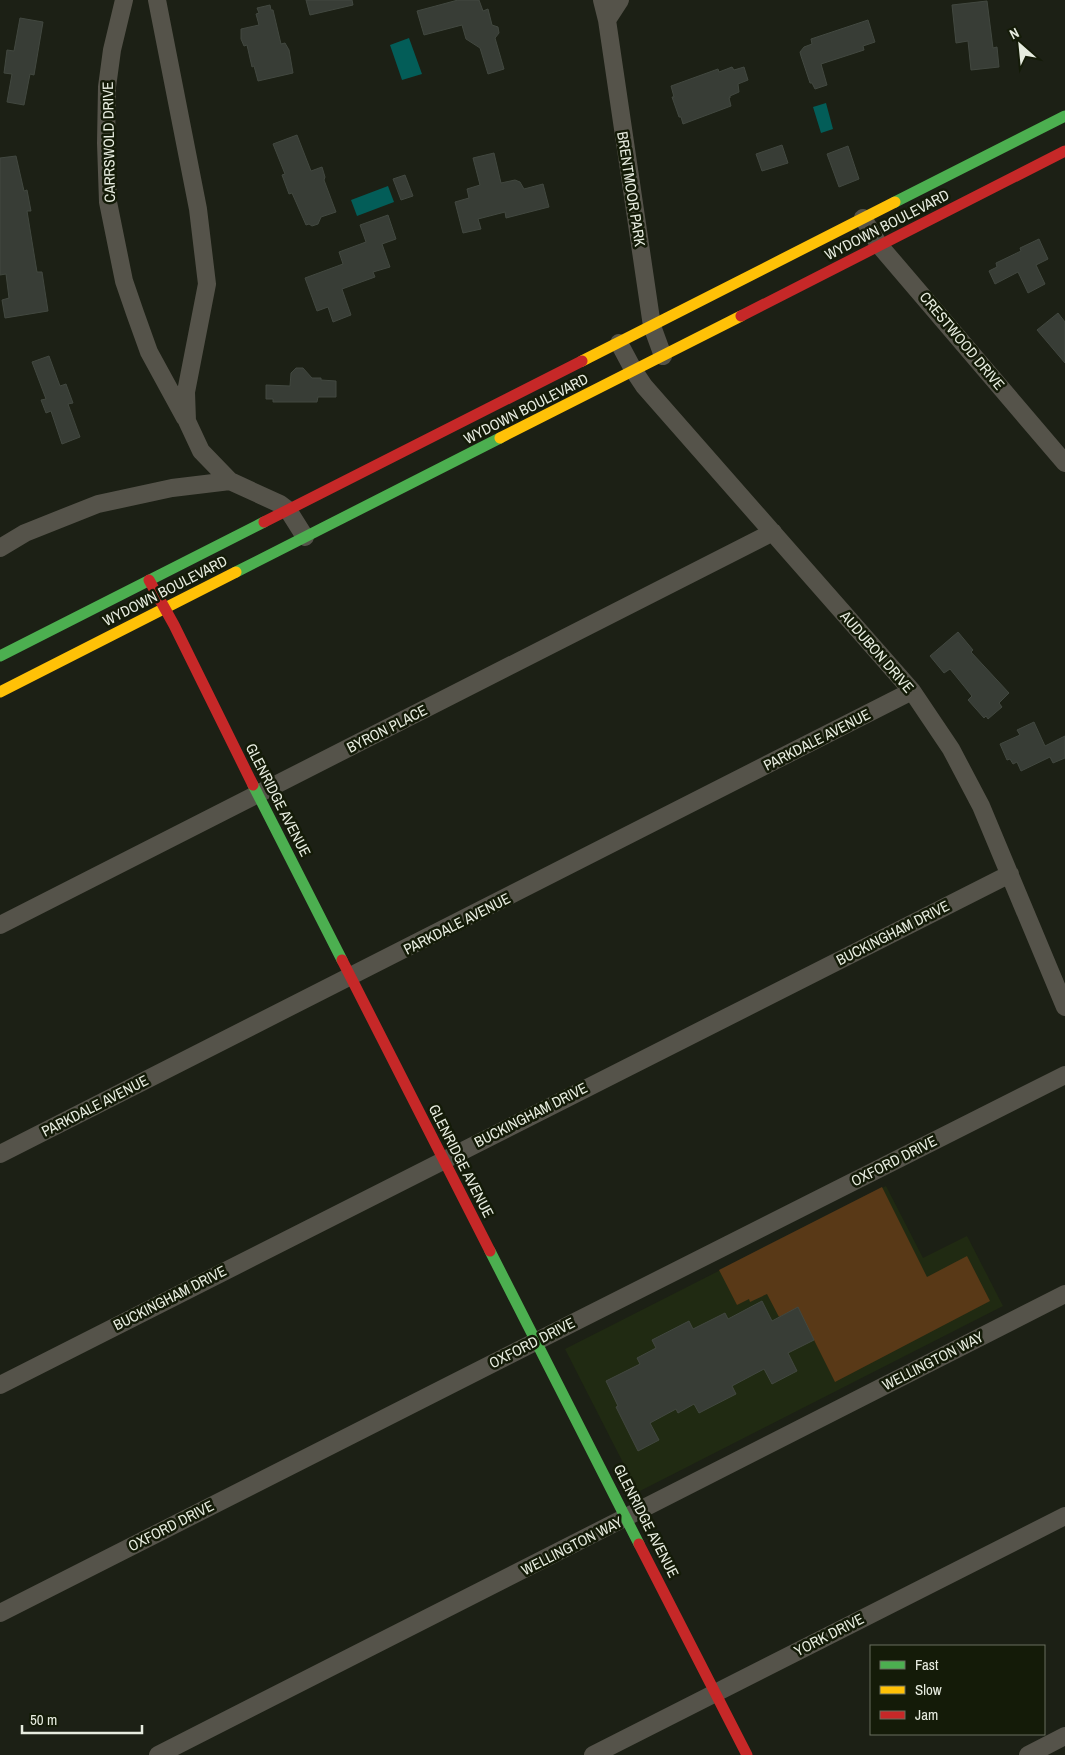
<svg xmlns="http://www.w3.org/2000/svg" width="1065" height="1755" font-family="'Archivo Narrow',sans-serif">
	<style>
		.built { fill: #202a12 }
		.green { fill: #593917 }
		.water { fill: #035d58 }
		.building { fill: #383d36; stroke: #424840 }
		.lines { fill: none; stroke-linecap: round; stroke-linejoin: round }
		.street { stroke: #55534a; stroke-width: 18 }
		.fast { stroke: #4caf50; stroke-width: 11 }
		.slow { stroke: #ffc107; stroke-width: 11 }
		.jam { stroke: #c62828; stroke-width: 11 }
		.labels { text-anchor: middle; stroke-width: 5; stroke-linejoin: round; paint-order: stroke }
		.street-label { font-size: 15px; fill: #e7ece0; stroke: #141b08 }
	</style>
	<rect width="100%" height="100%" fill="#1c2015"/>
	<path class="built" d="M886,1186L923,1258L967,1236L1003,1306L638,1492L565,1349Z"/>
	<path class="green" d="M882,1187L927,1277L967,1256L990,1301L835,1382L798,1308L779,1317L767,1294L750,1302L749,1299L737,1305L719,1270Z"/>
	<path class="water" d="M409,38L422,74L402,80L390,45Z
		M826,103L833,129L821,133L813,107Z
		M388,186L394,202L357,216L351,200Z"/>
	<path class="building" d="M306,0H352L353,5L310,15Z
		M458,0H479L483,11L488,9L492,25L498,27L499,33L495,38L504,69L488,74L480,48L466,39L462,25L424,35L417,11Z
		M987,1L993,48L997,47L999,67L971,70L968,41L956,43L952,5Z
		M270,5L271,10H273L281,44L285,43L289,50L293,73L258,81L254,66L252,67L247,45L244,46L241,39V29L259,25L256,14L259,13L257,8Z
		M20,18L43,22L34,75L30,74L24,105L7,102L12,74L4,73L7,50L14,51Z
		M868,20L875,42L863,46L864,50L821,64L827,85L815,89L812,83H810L801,56L800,52L804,47L812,44L811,39Z
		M732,67L734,70L744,67L748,80L738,84L739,92L730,96V98H729L731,106L683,124L681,117H679L672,97H674L671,86L718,69L719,72Z
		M297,135L311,171L322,167L325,177L324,180L336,212L321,217L318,224L312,226L309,224L306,225L292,193L289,194L282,175L285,174L273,144Z
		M782,145L788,163L762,171L756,154Z
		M848,146L859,179L839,187L827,154Z
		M494,153L501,183L515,180L520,182L524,189L543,184L549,207L506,218L505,212L478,219L481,229L463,233L455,202L469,198L467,189L480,185L473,158Z
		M16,156L24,191L27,190L31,211H27L37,272H42L48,311L5,318L2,300L9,298L6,274L0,275V158Z
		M405,175L413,196L401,200L393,179Z
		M388,215L396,239L382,244L390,267L373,272L375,277L342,289L351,315L333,322L328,307L317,311L305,278L343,264L339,252L366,242L360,225Z
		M1039,239L1048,259L1036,265L1045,284L1028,293L1018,272L995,284L989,271L997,267L996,263L1021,251L1020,248Z
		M1058,313L1065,322V363L1037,330Z
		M49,356L60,386L66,384L73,403L68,404L80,437L62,444L51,411L46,413L41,400L46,399L32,362Z
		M296,368H303L312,378H321V380L336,381V397H318L317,402H273V399H266V385L290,386L291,373Z
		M958,632L973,650L971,652L1009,693L999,703L1002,707L988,719L986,716L984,718L968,700L972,696L950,669L944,673L930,656Z
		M1034,722L1045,746L1065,736V758L1053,763L1050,757L1021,771L1017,762L1013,764L1010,759L1007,760L1000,744L1020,735L1017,730Z
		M762,1301L772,1321L798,1307L814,1340L788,1353L797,1371L772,1384L764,1369L732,1386L736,1394L699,1413L694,1404L678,1413L676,1409L650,1423L659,1440L638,1451L616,1407L618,1406L606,1381L640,1364L637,1358L656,1348L652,1340L689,1321L693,1329L725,1313L728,1319Z"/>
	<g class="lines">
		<path class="street" d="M124,0L112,50L107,87L106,143L108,202L124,281L135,313L149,352L185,418
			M602,0L607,20L652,326L663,356
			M607,20L620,0
			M863,218L879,245L1065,463
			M619,343L634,371L644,386L912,691L951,749L981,806L1065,1007
			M230,481L280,504L288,510L305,537
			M0,548L25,533L98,504L172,488L230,481L201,451L187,421L186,392L207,284L198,209L157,0
			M0,925L773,532
			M0,1154L912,691
			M0,1385L1010,874
			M0,1613L537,1341L1065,1075
			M158,1755L1065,1294
			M593,1755L1065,1516
			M1028,1755L1065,1736"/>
		<path class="fast" d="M895,202L1065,116
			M236,572L500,438
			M0,656L264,522
			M253,785L342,960
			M490,1251L639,1544"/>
		<path class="slow" d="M582,361L895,202
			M500,438L741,316
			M0,692L236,572"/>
		<path class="jam" d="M741,316L1065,151
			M264,522L582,361
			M149,580L174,625L253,785
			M342,960L490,1251
			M639,1544L747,1755"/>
	</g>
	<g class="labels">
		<g class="street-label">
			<text transform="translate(109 142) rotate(-91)" y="5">CARRSWOLD DRIVE</text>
			<text transform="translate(631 189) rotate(81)" y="5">BRENTMOOR PARK</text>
			<text transform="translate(887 225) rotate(-27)" y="5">WYDOWN BOULEVARD</text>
			<text transform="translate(962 341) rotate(50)" y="5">CRESTWOOD DRIVE</text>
			<text transform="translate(526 409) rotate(-27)" y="5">WYDOWN BOULEVARD</text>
			<text transform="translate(165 591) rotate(-27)" y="5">WYDOWN BOULEVARD</text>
			<text transform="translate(877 652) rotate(49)" y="5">AUDUBON DRIVE</text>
			<text transform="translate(387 729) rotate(-27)" y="5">BYRON PLACE</text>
			<text transform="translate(817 740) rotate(-27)" y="5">PARKDALE AVENUE</text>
			<text transform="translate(278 800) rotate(63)" y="5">GLENRIDGE AVENUE</text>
			<text transform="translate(457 924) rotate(-27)" y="5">PARKDALE AVENUE</text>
			<text transform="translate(893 933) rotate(-27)" y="5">BUCKINGHAM DRIVE</text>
			<text transform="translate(95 1106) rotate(-27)" y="5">PARKDALE AVENUE</text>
			<text transform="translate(531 1115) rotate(-27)" y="5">BUCKINGHAM DRIVE</text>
			<text transform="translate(461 1161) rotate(63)" y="5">GLENRIDGE AVENUE</text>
			<text transform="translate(894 1161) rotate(-27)" y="5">OXFORD DRIVE</text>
			<text transform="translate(170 1298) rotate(-27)" y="5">BUCKINGHAM DRIVE</text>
			<text transform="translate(532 1343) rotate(-27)" y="5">OXFORD DRIVE</text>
			<text transform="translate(933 1361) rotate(-27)" y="5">WELLINGTON WAY</text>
			<text transform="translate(646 1521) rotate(63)" y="5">GLENRIDGE AVENUE</text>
			<text transform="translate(171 1526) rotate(-27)" y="5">OXFORD DRIVE</text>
			<text transform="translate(572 1546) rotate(-27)" y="5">WELLINGTON WAY</text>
			<text transform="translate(829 1635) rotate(-27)" y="5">YORK DRIVE</text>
		</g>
	</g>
	<rect x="870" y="1645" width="175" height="90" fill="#141b08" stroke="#686f5e"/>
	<rect x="880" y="1661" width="25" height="8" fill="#4caf50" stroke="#686f5e"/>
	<text x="915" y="1670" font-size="15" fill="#e7ece0">Fast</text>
	<rect x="880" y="1686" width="25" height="8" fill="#ffc107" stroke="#686f5e"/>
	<text x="915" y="1695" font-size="15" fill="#e7ece0">Slow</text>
	<rect x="880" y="1711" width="25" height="8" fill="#c62828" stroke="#686f5e"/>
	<text x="915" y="1720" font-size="15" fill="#e7ece0">Jam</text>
	<g transform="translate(1020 45) rotate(333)" stroke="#141b08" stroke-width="4" paint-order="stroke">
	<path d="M0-4L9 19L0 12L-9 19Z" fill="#e7ece0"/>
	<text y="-8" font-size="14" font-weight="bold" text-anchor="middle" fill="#e7ece0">N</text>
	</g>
	<path d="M22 1725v8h120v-8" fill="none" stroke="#e7ece0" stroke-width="2.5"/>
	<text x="30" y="1725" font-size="15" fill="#e7ece0" stroke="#141b08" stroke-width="4" paint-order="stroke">50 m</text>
</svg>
